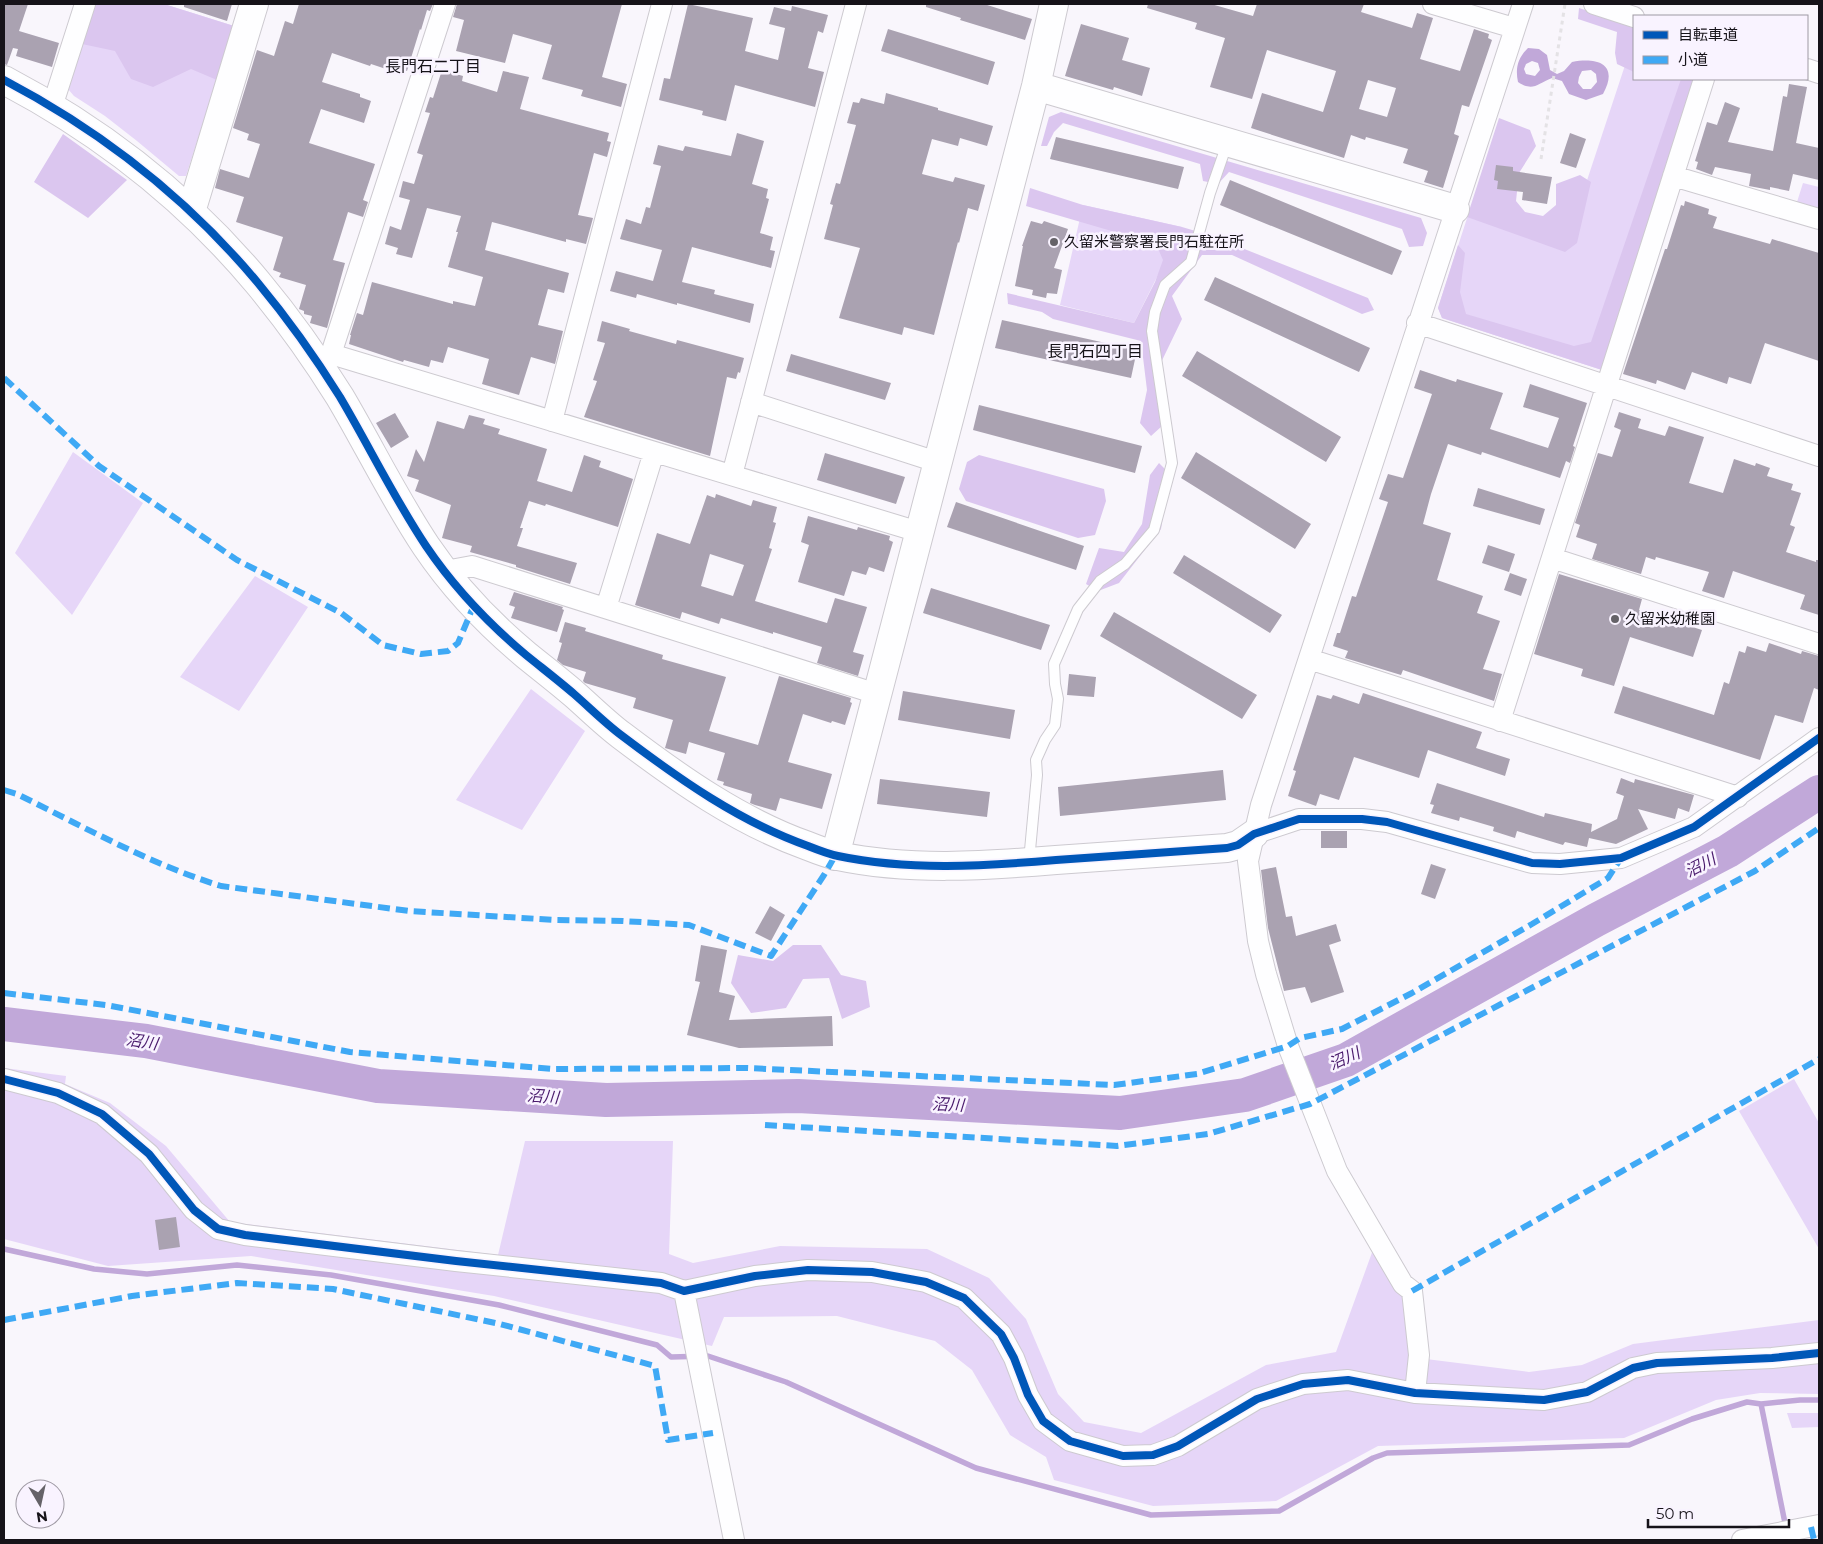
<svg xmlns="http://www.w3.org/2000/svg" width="1823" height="1544" font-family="Montserrat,'Noto Sans JP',sans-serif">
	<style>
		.green { fill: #e6d6f8 }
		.forest { fill: #dbc6ef }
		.water { fill: #c1a8d9; fill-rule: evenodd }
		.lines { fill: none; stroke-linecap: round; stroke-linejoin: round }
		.stream { stroke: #c1a8d9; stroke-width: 5.5 }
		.river { stroke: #c1a8d9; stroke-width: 34 }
		.building { fill: #aaa2b1; fill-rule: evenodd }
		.lane-casing { stroke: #cdcad0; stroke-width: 12 }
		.street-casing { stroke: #cdcad0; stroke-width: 22 }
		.secondary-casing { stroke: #cdcad0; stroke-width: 30 }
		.path { stroke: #e4e2e5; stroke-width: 3; stroke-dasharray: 4 4; stroke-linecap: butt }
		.lane { stroke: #fefeff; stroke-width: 10 }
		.street { stroke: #fefeff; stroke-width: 20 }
		.secondary { stroke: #fefeff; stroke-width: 28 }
		.quiet { stroke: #3fa9f5; stroke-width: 6; stroke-dasharray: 12 6; stroke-linecap: butt }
		.cycleway-casing { stroke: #f9f3ff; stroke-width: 11 }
		.cycleway { stroke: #0057b8; stroke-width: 8 }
		.poi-dot { fill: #656268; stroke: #f9f3ff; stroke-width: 2 }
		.labels { text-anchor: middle; stroke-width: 5; stroke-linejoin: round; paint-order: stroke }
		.poi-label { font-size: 15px; fill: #161319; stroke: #f9f3ff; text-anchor: start }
		.neighbourhood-label { font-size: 16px; fill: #161319; stroke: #f9f3ff }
		.water-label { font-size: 16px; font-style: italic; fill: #491a6c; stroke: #f9f3ff }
	</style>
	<rect width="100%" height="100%" fill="#f9f6fc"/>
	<path class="green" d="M95,4H164L234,26L186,176H179L137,141L105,116L74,96L68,89Z
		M1634,38V79H1694L1602,370L1442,318L1438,308L1469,212L1566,244Z
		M1803,183L1819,187V209L1797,202Z
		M1083,205L1182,227L1134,323L1060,305Z
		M73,452L143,503L72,615L15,553Z
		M255,576L308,607L239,711L180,677Z
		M531,689L585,731L522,830L456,800Z
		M4,1068L66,1076L65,1084L110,1103L166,1146L230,1222L498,1255L525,1141H673L669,1254L693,1263L780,1246L927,1249L989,1278L1026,1319L1058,1394L1084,1422L1141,1433L1266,1365L1336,1352L1374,1247L1405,1300L1426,1359L1529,1372L1582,1365L1633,1344L1819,1320V1394L1760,1393L1716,1400L1624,1438L1378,1446L1276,1501L1153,1506L1054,1480L1046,1457L1010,1435L972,1370L935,1341L837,1316L724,1317L712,1346L494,1296L251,1256L108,1266L4,1239Z
		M1794,1079L1819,1123V1249L1739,1111Z
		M1787,1413H1819V1427L1792,1428Z"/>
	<path class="forest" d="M95,4H164L234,26L217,80L191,69L153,87L131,79L115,51L82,44Z
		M1579,8L1634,26V72L1617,64L1615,53L1617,32L1578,19Z
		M1681,79H1694L1602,370L1442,318L1438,308L1458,245L1465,253L1460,292L1466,314L1574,346L1591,342Z
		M1061,112L1421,218L1427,233L1423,246L1409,247L1402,229L1229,172L1218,184L1203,181L1200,164L1063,123L1054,132L1047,146H1041L1049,117Z
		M1499,118L1530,130L1536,146L1519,173L1516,201L1525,212L1543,216L1556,205V184L1580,175L1591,182L1577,243L1565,252L1467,217Z
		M63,134L127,180L88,218L34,182Z
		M1030,188L1083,205L1182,227L1209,235L1368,298L1374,310L1362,314L1232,255H1202L1172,296L1182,319L1154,377L1162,426L1151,436L1140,423L1147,390L1141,341L1053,319L1042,312L1008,304L1007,293L1134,323L1155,282L1163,260L1156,244L1026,206Z
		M979,455L1104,489L1106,501L1095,535L1078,538L966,501L959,489L967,462Z
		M1159,463L1170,474L1161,529L1119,583L1098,591L1086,584L1099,548L1124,552L1142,524L1150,475Z
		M793,945H821L841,975L866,981L870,1007L842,1019L829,978L803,979L786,1008L751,1013L731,983L738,955L773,961Z"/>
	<path class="water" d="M1528,48L1539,49L1547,55L1550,70L1557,74L1564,71L1572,62C1599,57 1619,65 1603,94L1586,100L1569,94L1562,81L1552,78C1537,84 1533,92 1518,82C1515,68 1518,58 1528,48ZM1532,61L1538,63L1540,70L1535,76L1526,74L1524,69L1526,64ZM1591,70L1596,74L1597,82L1591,89H1583L1578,83L1579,77L1582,71Z"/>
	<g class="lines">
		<path class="stream" d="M4,1249L94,1269L147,1274L237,1265L331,1275L499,1305L657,1345L671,1357L708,1356L786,1382L976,1468L1151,1515L1279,1511L1373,1458L1387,1453L1629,1445L1692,1419L1747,1402L1761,1404L1800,1400H1819
			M1761,1404L1786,1528"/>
		<path class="river" d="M4,1024L146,1041L378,1086L606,1100L798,1096L1120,1113L1245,1095L1346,1060L1596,920L1728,851L1819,792"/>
	</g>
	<path class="building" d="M4,4H28L19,31L59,43L52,67L16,56L18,49L13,48L7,65L4,64Z
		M184,4H232L227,21L184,7Z
		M299,4H433L430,11L427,10L421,30L420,29L407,71L396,68L395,72L371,64L370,66L332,53L322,82L360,94V97L371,101L364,123L321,109L309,143L375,164L363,200L368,202L363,217L348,212L333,260L345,263L327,328L310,323L312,316L304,314V311L299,309L306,285L279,277L281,273L273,270L283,237L236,222L244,197L215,188L220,169L249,178L260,144L247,140L249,134L233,128L257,50L274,56L285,21L293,24Z
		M457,4H622L602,77L627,84L621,107L581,96L583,90L542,79L552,45L513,34L505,63L456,51L464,20L453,17Z
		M688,4L753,18L745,51L778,60L785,28L769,24L774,7L791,11L792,6L828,15L823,33L818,31L808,68L824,72L815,107L735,85L726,121L702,115L703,111L659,100L664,78L670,79Z
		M926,4H984L1032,19L1025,40L960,20L961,18L926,7Z
		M1148,4H1211L1253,16L1257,4H1364L1361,12L1412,28L1417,13L1433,18L1420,59L1460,71L1474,29L1489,34L1488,38L1492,40L1469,107L1462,105L1454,134L1459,136L1443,188L1424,182L1428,171L1403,163L1408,149L1366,137L1365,140L1351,135L1344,158L1251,128L1262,93L1323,112L1336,71L1267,50L1252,99L1210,87L1225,38L1195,29L1197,23L1147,8ZM1368,80L1396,88L1387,117L1359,109Z
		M1081,24L1129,38L1122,60L1150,68L1142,96L1114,87L1113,90L1065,76Z
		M888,29L995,62L988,85L881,51Z
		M442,70L463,76L462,81L497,92L503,71L529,77L520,109L609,133L607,141L611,142L607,157L594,153L578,215L593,218L586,244L566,239V242L492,222L485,250L569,273L564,293L548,289L538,325L563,331L555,364L531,357L519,395L482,384L489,359L448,347L443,363L431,360L429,367L404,360L403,362L349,344L351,335H350L357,313L363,315L372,282L453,304V301L475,306L483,277L448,267L458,232H456L461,216L427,208L412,258L396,254L398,248L385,244L390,226L401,230L410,200L399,197L403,181L414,184L423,155L417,153L430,113L425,112L430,97L433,98Z
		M1789,84L1807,87L1796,143L1819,148V180L1793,174L1789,191L1770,187V190L1749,186L1751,174L1715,167L1712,175L1696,169L1698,162L1695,161L1707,122L1717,125L1725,102L1740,108L1728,142L1773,151L1783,96L1787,97Z
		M886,93L938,108V110L993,126L987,146L960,138L958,146L932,139L922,174L953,182L955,177L985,185L978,211L968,208L959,243L958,242L934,335L904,327L902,335L839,318L860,248L824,239L833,205L830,204L836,183L840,184L856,125L847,123L853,102L859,103L861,98L884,104Z
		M737,133L764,141L752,184L768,189L766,198L769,199L760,233L773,237L770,250L775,251L771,268L692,247L682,282L715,290L714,294L754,304L750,323L677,303V305L637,294L636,298L610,291L616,271L653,281L662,250L620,239L626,219L641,224L646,207L650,208L661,166L653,164L658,145L683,151L685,146L731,156Z
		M1570,133L1586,139L1576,168L1560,163Z
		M1056,137L1184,167L1178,189L1050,159Z
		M1496,165L1513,167V171L1552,177L1547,204L1522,200L1523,192L1497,189L1498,181L1494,180Z
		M1230,180L1402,251L1392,275L1220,205Z
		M1685,201L1709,209L1708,214L1717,217L1713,228L1770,244L1772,239L1819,253V361L1765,343L1751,384L1729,377L1727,384L1692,372L1685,390L1657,380L1656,384L1623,374L1665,249H1667L1681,205L1684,206Z
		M1031,221L1042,224L1044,221L1068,229L1054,268L1062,270L1057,294L1047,293L1046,298L1032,295L1033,290L1015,286L1023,246H1022Z
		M1215,277L1370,348L1359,372L1204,300Z
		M1002,320L1137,350L1131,378L995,348Z
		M602,321L630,329L629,331L676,344L677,340L744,358L740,373L738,372L736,379L727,377L710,456L584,417L597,381L593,380L605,343L597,341Z
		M1197,351L1341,437L1326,462L1182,376Z
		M791,354L891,383L885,400L786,371Z
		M1420,370L1456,382L1457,379L1503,393L1490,429L1548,448L1559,418L1523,407L1530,384L1587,403L1573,446L1575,447L1570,463L1566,461L1560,478L1482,452L1481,455L1448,444L1431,494L1423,524L1451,533L1437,580L1483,596L1477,613L1500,621L1483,669L1502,674L1494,701L1403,670L1401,675L1345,658L1348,651L1333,646L1337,633H1340L1352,596L1356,597L1388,502L1379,499L1388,474L1403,478L1432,394L1414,388Z
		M979,405L1142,446L1135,473L973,430Z
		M1619,412L1641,419L1638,428L1665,436L1669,426L1704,437L1689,483L1723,493L1734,459L1755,466L1756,463L1770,468L1767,476L1793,484L1791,490L1801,493L1790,525L1795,527L1786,552L1816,562V560H1819V615L1800,609L1805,595L1733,571L1724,598L1702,591L1709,572L1656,557L1655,560L1646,557L1641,574L1592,559L1597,544L1576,537L1580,525L1575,523L1598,453L1612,457L1621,430L1614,427Z
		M395,413L409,437L391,448L376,423Z
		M469,415L485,419L483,424L500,429L498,434L547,449L537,481L572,492L584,455L601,461L599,467L633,479L618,527L546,504L545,506L529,501L520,528H523L517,546L577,563L570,584L516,567V565L470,552L472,546L442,538L451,505L415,491L419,480L407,476L416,449L424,462L437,421L464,429Z
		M1196,452L1311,524L1295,549L1181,478Z
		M825,453L905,477L896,504L817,480Z
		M1478,488L1545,509L1540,525L1473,506Z
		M716,494L751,506L753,500L777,507L773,522L776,523L769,548L772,549L755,601L827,623L835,598L867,607L853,652L864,655L858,676L817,663L822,647L773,632V634L721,618L719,624L682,612L680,619L635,605L657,533L690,544L707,495L715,498ZM710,554L744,565L733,596L701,586Z
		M956,502L1084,546L1076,570L947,527Z
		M808,516L857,530L858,527L890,536L889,540L893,542L884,572L869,567L866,575L852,571L844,596L798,582L809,545L801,542Z
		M1488,545L1515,554L1509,572L1482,563Z
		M1184,555L1282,615L1270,633L1173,573Z
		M1510,573L1527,579L1521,596L1504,590Z
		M1559,574L1642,599L1639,610L1702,630L1693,657L1630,637L1614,686L1581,676L1583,669L1534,654Z
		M931,588L1050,625L1041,650L923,613Z
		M514,592L563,607L562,609L564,610L557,632L511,618L515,607L509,605Z
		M1114,612L1257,695L1242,719L1100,636Z
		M565,622L586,628L585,631L663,655L662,659L726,677L709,731L758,745L779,676L851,698L850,702L852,703L845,725L832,721L831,723L803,714L788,762L832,774L822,809L780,798L776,811L755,805L750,803L752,794L723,785L724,782L717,780L725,753L689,742L686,754L665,748L673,720L633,708L636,698L585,683L583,681L586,672L563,665L557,660L562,643L559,642Z
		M1769,643L1801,654L1802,651L1819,656V690L1814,688L1803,723L1775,715L1760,760L1614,713L1623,686L1714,715L1724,682L1729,684L1739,651L1745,653L1747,646L1766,652Z
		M1069,674L1096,677L1094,697L1067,695Z
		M903,691L1015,710L1010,739L898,720Z
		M1363,693L1482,732L1476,748L1510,759L1505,776L1428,750L1419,778L1354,757L1339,800L1320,794L1316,806L1288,796L1296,771L1293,770L1317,695L1331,699L1333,695L1359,704Z
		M1223,770L1226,800L1060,816L1058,787Z
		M1621,778L1634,783L1635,779L1694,795L1689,812L1678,808L1675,819L1638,809L1648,829L1616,844L1589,838L1587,847L1565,842L1563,845L1517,831L1515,838L1493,831L1494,827L1460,817L1459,821L1431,813L1434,805L1430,804L1437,783L1544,817L1545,813L1592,824L1591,832L1617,819L1624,796L1616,793Z
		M880,779L990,792L987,817L877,804Z
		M1321,831H1347V848H1321Z
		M1431,864L1446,869L1435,899L1421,894Z
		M1276,867L1286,917L1292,916L1296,936L1336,924L1341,941L1329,945L1344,992L1311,1003L1305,987L1284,991L1268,928L1261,870Z
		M770,906L785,915L771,941L755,933Z
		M701,945L727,950L719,992L735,996L729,1020L832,1016L833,1046L739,1048L687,1035L700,982L695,981Z
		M176,1217L180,1247L159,1250L155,1220Z"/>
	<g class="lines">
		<g class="lane-casing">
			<path id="lane" d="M1029,861L1037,775L1036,760L1045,740L1055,725L1058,699L1055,684L1054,664L1078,609L1100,581L1125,564L1154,530L1172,463L1152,331L1155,312L1165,285L1191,262L1210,193L1227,144"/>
		</g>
		<g class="street-casing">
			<path id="street" d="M1433,4L1514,28
				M1594,4L1634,17
				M1807,69L1819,73
				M52,107L85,4
				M1673,176L1819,219
				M1417,323L1819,456
				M331,354L445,4
				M314,357L331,354L919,532
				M751,402L937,462
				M552,421L662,4
				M732,475L856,4
				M1552,558L1819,644
				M445,571L472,566L877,694
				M606,608L654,452
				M1309,659L1738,797
				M1500,721L1704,79
				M1254,834L1299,819H1362L1387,822L1532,863L1560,864L1621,858L1694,827L1819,738
				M4,1079L58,1093L102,1114L149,1154L194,1210L218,1229L245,1235L456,1261L661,1283L684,1291L755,1276L808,1270L872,1272L926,1282L964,1298L1001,1334L1014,1358L1028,1395L1043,1421L1070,1441L1123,1456L1153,1455L1178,1446L1257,1399L1303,1384L1348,1380L1415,1393L1544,1400L1587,1392L1633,1368L1657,1363L1772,1358L1819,1353
				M684,1291L734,1540
				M1415,1393L1419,1355L1412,1291L1403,1284L1337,1171L1288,1046L1266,974L1258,941L1248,861L1261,805L1523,4
				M1742,1540L1819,1525"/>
		</g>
		<g class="secondary-casing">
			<path id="secondary" d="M4,80C101,131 188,199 258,283C288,319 315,357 340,397C369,446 394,498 426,546C453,586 489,624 526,655C542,668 559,681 574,694C590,708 605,723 621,735C679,779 740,822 808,846C818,850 828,854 838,856C909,871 984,866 1056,860C1113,856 1170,852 1227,848L1238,845L1254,834
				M1036,86L1455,209
				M191,212L254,4
				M835,856L1036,86L1054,4"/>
		</g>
		<path class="path" d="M1541,159L1565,4"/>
		<use href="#lane" class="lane"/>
		<use href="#street" class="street"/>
		<use href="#secondary" class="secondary"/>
		<path class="quiet" d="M4,378L99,466L237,560L341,613L383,645L421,654L448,651L458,643L474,605
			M4,790L17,794C84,827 150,864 221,886L409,911L556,920L623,921L689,925L771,956L824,875L835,856
			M4,993L106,1005L350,1052L553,1069L747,1068L1114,1085L1197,1074L1288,1046L1300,1038L1342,1029L1412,993L1532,924L1608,878L1621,858
			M765,1125L1117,1146L1208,1134L1310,1104L1755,871L1819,828
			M1412,1291L1819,1059
			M4,1320L132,1296L237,1283L333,1289L500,1324L655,1366L668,1440L713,1433
			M1811,1527L1814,1540"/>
		<g class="cycleway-casing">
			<path id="cycleway" d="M4,80C101,131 188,199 258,283C288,319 315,357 340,397C369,446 394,498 426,546C453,586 489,624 526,655C542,668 559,681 574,694C590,708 605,723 621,735C679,779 740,822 808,846C818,850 828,854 838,856C909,871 984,866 1056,860C1113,856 1170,852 1227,848L1238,845L1254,834L1299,819H1362L1387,822L1532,863L1560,864L1621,858L1694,827L1819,738
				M4,1079L58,1093L102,1114L149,1154L194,1210L218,1229L245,1235L456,1261L661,1283L684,1291L755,1276L808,1270L872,1272L926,1282L964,1298L1001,1334L1014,1358L1028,1395L1043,1421L1070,1441L1123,1456L1153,1455L1178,1446L1257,1399L1303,1384L1348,1380L1415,1393L1544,1400L1587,1392L1633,1368L1657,1363L1772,1358L1819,1353"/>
		</g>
		<use href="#cycleway" class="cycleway"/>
	</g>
	<g class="poi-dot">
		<circle cx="1054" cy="242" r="5"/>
		<circle cx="1615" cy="619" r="5"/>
	</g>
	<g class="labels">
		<g class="poi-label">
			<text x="1064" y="247">久留米警察署長門石駐在所</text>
			<text x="1625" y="624">久留米幼稚園</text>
		</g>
		<g class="neighbourhood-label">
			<text x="433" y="72">長門石二丁目</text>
			<text x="1095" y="357">長門石四丁目</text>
		</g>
		<g class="water-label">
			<text transform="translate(1700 865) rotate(-27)" y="6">沼川</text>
			<text transform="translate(142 1041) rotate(9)" y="6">沼川</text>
			<text transform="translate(1344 1058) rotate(-24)" y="6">沼川</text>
			<text transform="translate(543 1096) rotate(4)" y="6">沼川</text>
			<text transform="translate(948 1104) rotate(3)" y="6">沼川</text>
		</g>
	</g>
	<rect width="1823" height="1544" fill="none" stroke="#161319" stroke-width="10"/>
	<rect x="1633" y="15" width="175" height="65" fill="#f9f3ff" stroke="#9e99a3"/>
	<rect x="1643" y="31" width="25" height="8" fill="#0057b8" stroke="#9e99a3"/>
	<text x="1678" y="40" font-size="15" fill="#161319">自転車道</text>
	<rect x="1643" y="56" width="25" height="8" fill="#3fa9f5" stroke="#9e99a3"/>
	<text x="1678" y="65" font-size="15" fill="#161319">小道</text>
	<g transform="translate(40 1504) rotate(171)"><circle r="24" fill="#f9f3ff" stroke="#9e99a3"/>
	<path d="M0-4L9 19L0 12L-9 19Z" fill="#656268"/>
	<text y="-8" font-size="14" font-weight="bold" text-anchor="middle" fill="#161319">N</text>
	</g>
	<path d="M1648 1519v8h141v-8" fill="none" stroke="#161319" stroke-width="2.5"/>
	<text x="1656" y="1519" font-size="15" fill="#161319" stroke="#f9f3ff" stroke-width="4" paint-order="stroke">50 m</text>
</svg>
